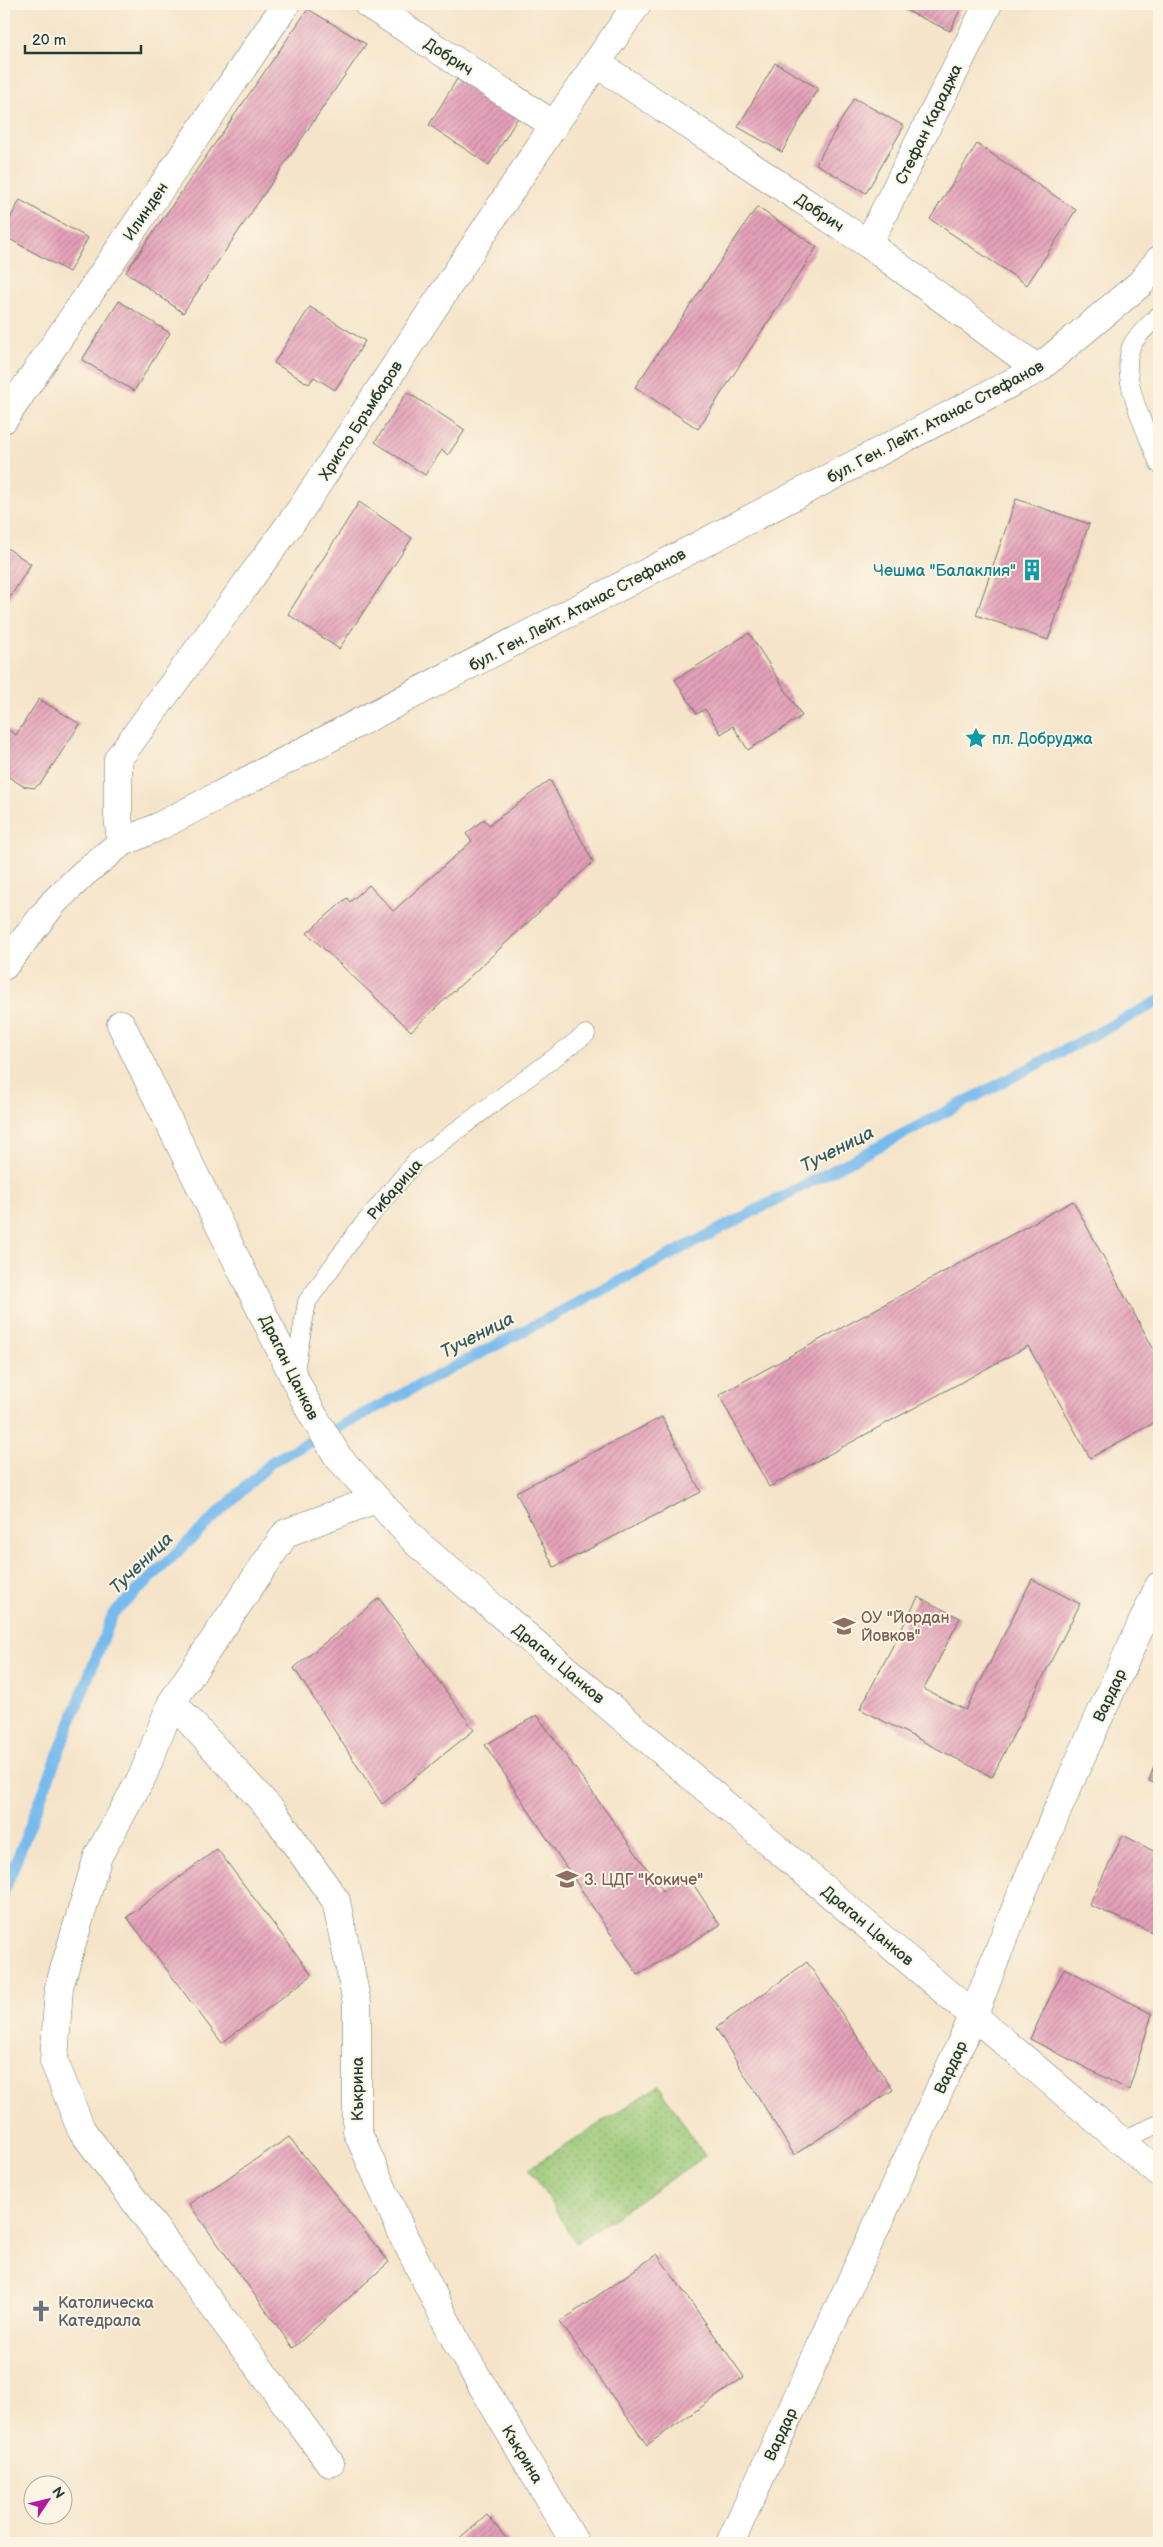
<svg xmlns="http://www.w3.org/2000/svg" width="1163" height="2547" font-family="'Balsamiq Sans',sans-serif">
	<style>
		.park { fill: url(#park-dots); stroke: #5c8256 }
		.lines { fill: none; stroke-linecap: round; stroke-linejoin: round }
		.stream { stroke: #77baed; stroke-width: 11 }
		.building { fill: url(#building-hatch) }
		.lane-casing { stroke: #6a7768; stroke-width: 19 }
		.street-casing { stroke: #6a7768; stroke-width: 29 }
		.secondary-casing { stroke: #6a7768; stroke-width: 29 }
		.lane { stroke: #fff; stroke-width: 18 }
		.street { stroke: #fff; stroke-width: 28 }
		.secondary { stroke: #fff; stroke-width: 28 }
		.labels { text-anchor: middle; stroke-width: 4; stroke-linejoin: round; paint-order: stroke }
		.street-label { font-size: 16px; fill: #1f3d34; stroke: #fcf5e5 }
		.culture-label { font-size: 16px; fill: #0d838f; stroke: #fcf5e5; text-anchor: end }
		.education-label { font-size: 16px; fill: #785e54; stroke: #fcf5e5; text-anchor: start }
		.worship-label { font-size: 16px; fill: #5b616d; stroke: #fcf5e5; text-anchor: start }
		.water-label { font-size: 18px; font-style: italic; fill: #355c62; stroke: #fcf5e5 }
	</style>
	<defs>
		<pattern id="park-dots" width="8" height="8" patternUnits="userSpaceOnUse" patternTransform="scale(1.25)"><rect width="8" height="8" fill="#9ac877"/><path d="M2 2h.1M6 6h.1" fill="none" stroke="#7da462" stroke-width="1.8" stroke-linecap="round"/></pattern>
		<pattern id="building-hatch" width="6" height="6" patternUnits="userSpaceOnUse" patternTransform="scale(1.25)"><rect width="6" height="6" fill="#e5a0b9"/><path d="M-1 1l2-2M0 6l6-6M5 7l2-2" fill="none" stroke="#b98497"/></pattern>
	</defs>
	<rect width="100%" height="100%" fill="#fcf5e5"/>
	<filter id="ink" filterUnits="userSpaceOnUse"><feTurbulence type="fractalNoise" baseFrequency=".02" numOctaves="2"/><feDisplacementMap in="SourceGraphic" scale="10" xChannelSelector="R" yChannelSelector="G"/><feConvolveMatrix kernelMatrix="1 2 1 2 8 2 1 2 1" color-interpolation-filters="sRGB"/></filter>
	<filter id="wash" filterUnits="userSpaceOnUse"><feTurbulence type="fractalNoise" baseFrequency=".0096" numOctaves="4" result="noise"/><feDisplacementMap in="SourceGraphic" scale="20" xChannelSelector="R" yChannelSelector="G"/><feGaussianBlur stdDeviation="1.12" result="paint"/><feColorMatrix in="noise" values="0 0 0 0 0 0 0 0 0 0 0 0 0 0 0 0 0 1.4 0 .05"/><feComposite in="paint" operator="in"/></filter>
	<g filter="url(#wash)">
		<rect width="100%" height="100%" fill="#f5e4c9"/>
		<path class="park" d="M659,2086L705,2156L576,2243L529,2168Z"/>
		<g class="lines">
			<path class="stream" d="M4,1892L113,1614L273,1461L1159,1001"/>
		</g>
		<g id="blocks">
			<path class="building" d="M892,4H963L950,31Z
				M308,9L366,44L183,313L126,272Z
				M775,63L818,88L782,152L738,127Z
				M457,79L519,116L489,165L429,125Z
				M854,98L904,126L866,193L816,164Z
				M977,144L1076,210L1027,285L930,219Z
				M20,200L88,238L69,272L4,236V230Z
				M757,207L817,247L698,429L635,387Z
				M119,301L170,333L134,391L82,360Z
				M310,307L365,341L335,390L314,377L309,384L274,363Z
				M407,392L465,430L448,455L442,450L425,475L375,442Z
				M1016,499L1089,524L1048,640L976,615Z
				M359,502L412,538L339,649L288,614Z
				M4,546L31,564L4,607Z
				M749,633L802,716L748,750L733,726L721,734L705,709L697,714L675,680Z
				M39,699L80,724L41,783L34,788L23,786L4,774V727L16,735Z
				M550,780L593,862L411,1031L307,933L347,898L350,902L369,885L393,911L472,841L466,834L484,819L489,825Z
				M1073,1201L1159,1359V1420L1090,1458L1028,1346L769,1487L719,1395Z
				M662,1417L701,1492L554,1567L516,1492Z
				M1032,1579L1080,1604L992,1777L860,1709L918,1597L960,1618L924,1689L966,1710Z
				M379,1598L474,1730L382,1804L294,1668Z
				M537,1715L663,1891L688,1876L720,1925L638,1975L485,1745Z
				M1159,1752V1785L1149,1781Z
				M1123,1835L1159,1854V1935L1089,1905Z
				M217,1849L312,1975L222,2043L127,1917Z
				M807,1962L893,2090L794,2155L716,2028Z
				M1064,1968L1152,2014L1129,2090L1030,2039Z
				M289,2137L389,2262L293,2348L189,2204Z
				M657,2254L744,2377L647,2445L560,2322Z
				M487,2515L510,2543H455Z"/>
		</g>
	</g>
	<g filter="url(#ink)">
		<use href="#blocks" fill-opacity="0" stroke="#6a7768" stroke-width="1"/>
		<g class="lines">
			<g class="lane-casing">
				<path id="lane" d="M1159,315C1151,323 1139,333 1133,343C1116,373 1148,434 1159,464
					M294,1376L307,1302L357,1232L416,1161L586,1034
					M1121,2140L1159,2124"/>
			</g>
			<g class="street-casing">
				<path id="street" d="M368,4L554,125
					M596,63L868,244L1038,369
					M868,244L988,4
					M4,419L286,4
					M121,843L118,815V759L301,509L554,125L637,4
					M121,1024L310,1410L338,1457L418,1544L1159,2173
					M172,1702L273,1812L336,1901L357,2003V2131L404,2237L457,2343L575,2543
					M330,2463L81,2129L54,2061L59,1987L98,1856L143,1775L172,1702L286,1533L376,1499
					M730,2543L974,2015C1028,1869 1094,1728 1159,1586"/>
			</g>
			<g class="secondary-casing">
				<path id="secondary" d="M4,966L54,902L83,874L121,843L160,826L1038,369L1141,283L1159,260"/>
			</g>
			<use href="#lane" class="lane"/>
			<use href="#street" class="street"/>
			<use href="#secondary" class="secondary"/>
		</g>
	</g>
	<defs>
		<g id="building-bare" transform="scale(1.725)"><path d="M-4-6H4V6H1V3H-1V6H-4ZM-2.5-4.3h1.7v1.8h-1.7ZM.8-4.3h1.7v1.8H.8ZM-2.5-1h1.7V.8h-1.7ZM.8-1h1.7V.8H.8Z" fill="#0f9aa8" stroke="#fcf5e5" stroke-width="2.5" paint-order="stroke"/></g>
		<g id="sight-bare" transform="scale(1.725)"><path d="M0-6L1.8-2.2L6-1.7L2.9 1.2L3.7 5.4L0 3.3L-3.7 5.4L-2.9 1.2L-6-1.7L-1.8-2.2Z" fill="#0f9aa8" stroke="#fcf5e5" stroke-width="2.5" paint-order="stroke"/></g>
		<g id="school-bare" transform="scale(1.725)"><path d="M0-5L7-2L0 1L-7-2ZM-4 1L0 2.5L4 1V4Q0 6-4 4Z" fill="#8d6e63" stroke="#fcf5e5" stroke-width="2.5" paint-order="stroke"/></g>
		<g id="church-bare" transform="scale(1.725)"><path d="M-1.2-6h2.4v3.5h3.3v2.4h-3.3V6h-2.4V-.1h-3.3v-2.4h3.3Z" fill="#6b7280" stroke="#fcf5e5" stroke-width="2.5" paint-order="stroke"/></g>
	</defs>
	<g fill-rule="evenodd">
		<use href="#building-bare" x="1032" y="570"/>
		<use href="#sight-bare" x="976" y="738"/>
		<use href="#school-bare" x="844" y="1626"/>
		<use href="#school-bare" x="567" y="1879"/>
		<use href="#church-bare" x="41" y="2311"/>
	</g>
	<g class="labels">
		<g class="street-label">
			<text transform="translate(449 56) rotate(33)" y="6">Добрич</text>
			<text transform="translate(928 124) rotate(-64)" y="6">Стефан Караджа</text>
			<text transform="translate(145 211) rotate(-56)" y="6">Илинден</text>
			<text transform="translate(820 212) rotate(34)" y="6">Добрич</text>
			<text transform="translate(360 420) rotate(-57)" y="6">Христо Бръмбаров</text>
			<text transform="translate(935 421) rotate(-28)" y="6">бул. Ген. Лейт. Атанас Стефанов</text>
			<text transform="translate(577 609) rotate(-28)" y="6">бул. Ген. Лейт. Атанас Стефанов</text>
			<text transform="translate(394 1189) rotate(-49)" y="6">Рибарица</text>
			<text transform="translate(290 1367) rotate(64)" y="6">Драган Цанков</text>
			<text transform="translate(559 1663) rotate(40)" y="6">Драган Цанков</text>
			<text transform="translate(1109 1695) rotate(-65)" y="6">Вардар</text>
			<text transform="translate(868 1925) rotate(40)" y="6">Драган Цанков</text>
			<text transform="translate(950 2067) rotate(-65)" y="6">Вардар</text>
			<text transform="translate(357 2089) rotate(-90)" y="6">Къкрина</text>
			<text transform="translate(780 2434) rotate(-65)" y="6">Вардар</text>
			<text transform="translate(523 2454) rotate(59)" y="6">Къкрина</text>
		</g>
		<g class="culture-label">
			<text x="1016" y="576">Чешма "Балаклия"</text>
			<text x="992" y="744" text-anchor="start">пл. Добруджа</text>
		</g>
		<g class="education-label">
			<text x="861" y="1623">ОУ "Йордан<tspan x="861" dy="18">Йовков"</tspan></text>
			<text x="584" y="1885">3. ЦДГ "Кокиче"</text>
		</g>
		<g class="worship-label">
			<text x="58" y="2308">Католическа<tspan x="58" dy="18">Катедрала</tspan></text>
		</g>
		<g class="water-label">
			<text transform="translate(837 1149) rotate(-27)" y="6">Тученица</text>
			<text transform="translate(477 1335) rotate(-27)" y="6">Тученица</text>
			<text transform="translate(141 1563) rotate(-44)" y="6">Тученица</text>
		</g>
	</g>
	<rect width="1163" height="2547" fill="none" stroke="#fcf5e5" stroke-width="20"/>
	<g transform="translate(48 2500) rotate(55)"><circle r="24" fill="#fcf5e5" stroke="#a4ab9e"/>
	<path d="M0-4L9 19L0 12L-9 19Z" fill="#b5179e"/>
	<text y="-8" font-size="14" font-weight="bold" text-anchor="middle" fill="#1f3d34">N</text>
	</g>
	<path d="M25 45v8h116v-8" fill="none" stroke="#1f3d34" stroke-width="2.5"/>
	<text x="32" y="45" font-size="15" fill="#1f3d34" stroke="#fcf5e5" stroke-width="4" paint-order="stroke">20 m</text>
</svg>
